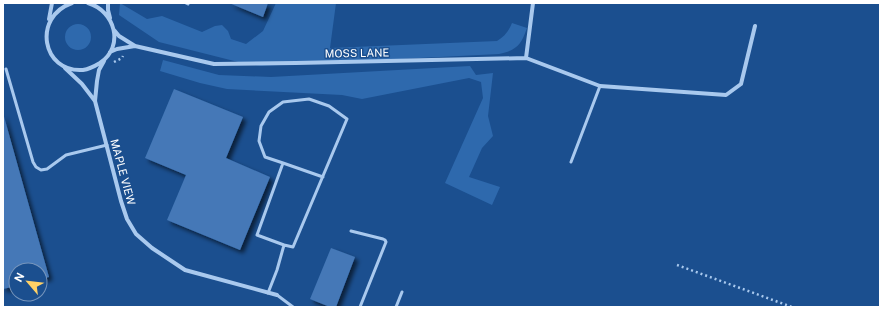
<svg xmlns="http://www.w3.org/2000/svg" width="883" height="310" font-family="'Public Sans',sans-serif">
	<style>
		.green { fill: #2e69ad }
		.building { fill: #4478b7; filter: url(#shadow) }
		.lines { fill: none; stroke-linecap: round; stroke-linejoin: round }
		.path { stroke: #a9c9ee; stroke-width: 2.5; stroke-dasharray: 2 3; stroke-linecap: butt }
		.lane { stroke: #a9c9ee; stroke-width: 3 }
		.street { stroke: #a9c9ee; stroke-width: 4 }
		.labels { text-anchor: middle; stroke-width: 3; stroke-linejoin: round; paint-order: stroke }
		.street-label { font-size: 11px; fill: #fff; stroke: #1b4f8f }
	</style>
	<defs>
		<filter id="shadow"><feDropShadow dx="3.5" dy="3.5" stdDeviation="2" flood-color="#0009"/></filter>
	</defs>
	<rect width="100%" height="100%" fill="#1b4f8f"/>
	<path class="green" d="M120,3L147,19L162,16L202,32L215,26L222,25L228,31L231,39L246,44L263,31L276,3H336L330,48L497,41C504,37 509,31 512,23L527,28C521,45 517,50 499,54L261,66L246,64L159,42L119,15Z
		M65 37a13 13 0 1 1 26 0a13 13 0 1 1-26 0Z
		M163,60L219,75L271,77L470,66L476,75L493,73L488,116L493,136L482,148L469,177L500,187L492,205L445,183L483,98L481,82L469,78L362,99L342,95L227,89L200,83L160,71Z"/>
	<path class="building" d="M229,3H268L263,17Z
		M174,89L243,117L226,158L270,177L240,250L167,220L186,175L145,158Z
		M3,113L49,277L40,279V270H16V286L3,289Z
		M331,248L355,257L336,307H330L310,299Z"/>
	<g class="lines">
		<path class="path" d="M114,62L122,58L123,56
			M677,265L792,307"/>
		<path class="lane" d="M186,3L188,4
			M6,69L33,162L36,167L41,170L47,169L66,155L107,145
			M571,162L600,86
			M283,163L323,177
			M351,231L383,239L385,240L386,242L360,307
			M268,293L277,270L284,245L293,247L347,119L329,106L309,99L283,102L269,112L261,126L259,141L265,157L283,163L257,235L284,245
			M277,295L293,307
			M396,307L402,292"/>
		<path class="street" d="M72,3C32,17 42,73 83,70C90,69 95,66 100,63C125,46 115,11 88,3
			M108,3V10L110,18
			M49,19L52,3
			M114,30L119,36L135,46
			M110,52L117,49L135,46L214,64L296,63L526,58L533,3
			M526,58L600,86L726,95L741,84L755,26
			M104,61L99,70L97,81L95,101L121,201L127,219L136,234L152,248L185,270L277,295
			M65,68L82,84L95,101"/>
	</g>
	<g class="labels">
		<g class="street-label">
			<text transform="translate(357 53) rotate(-1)" y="4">MOSS LANE</text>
			<text transform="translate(123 172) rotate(75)" y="4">MAPLE VIEW</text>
		</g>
	</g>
	<rect width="883" height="310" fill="none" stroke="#ffffff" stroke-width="8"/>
	<g transform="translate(28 282) rotate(298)"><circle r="19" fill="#1b4f8f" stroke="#7695bc"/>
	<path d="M0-3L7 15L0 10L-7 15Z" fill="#ffd166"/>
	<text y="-6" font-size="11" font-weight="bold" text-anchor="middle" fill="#ffffff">N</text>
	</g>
</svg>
